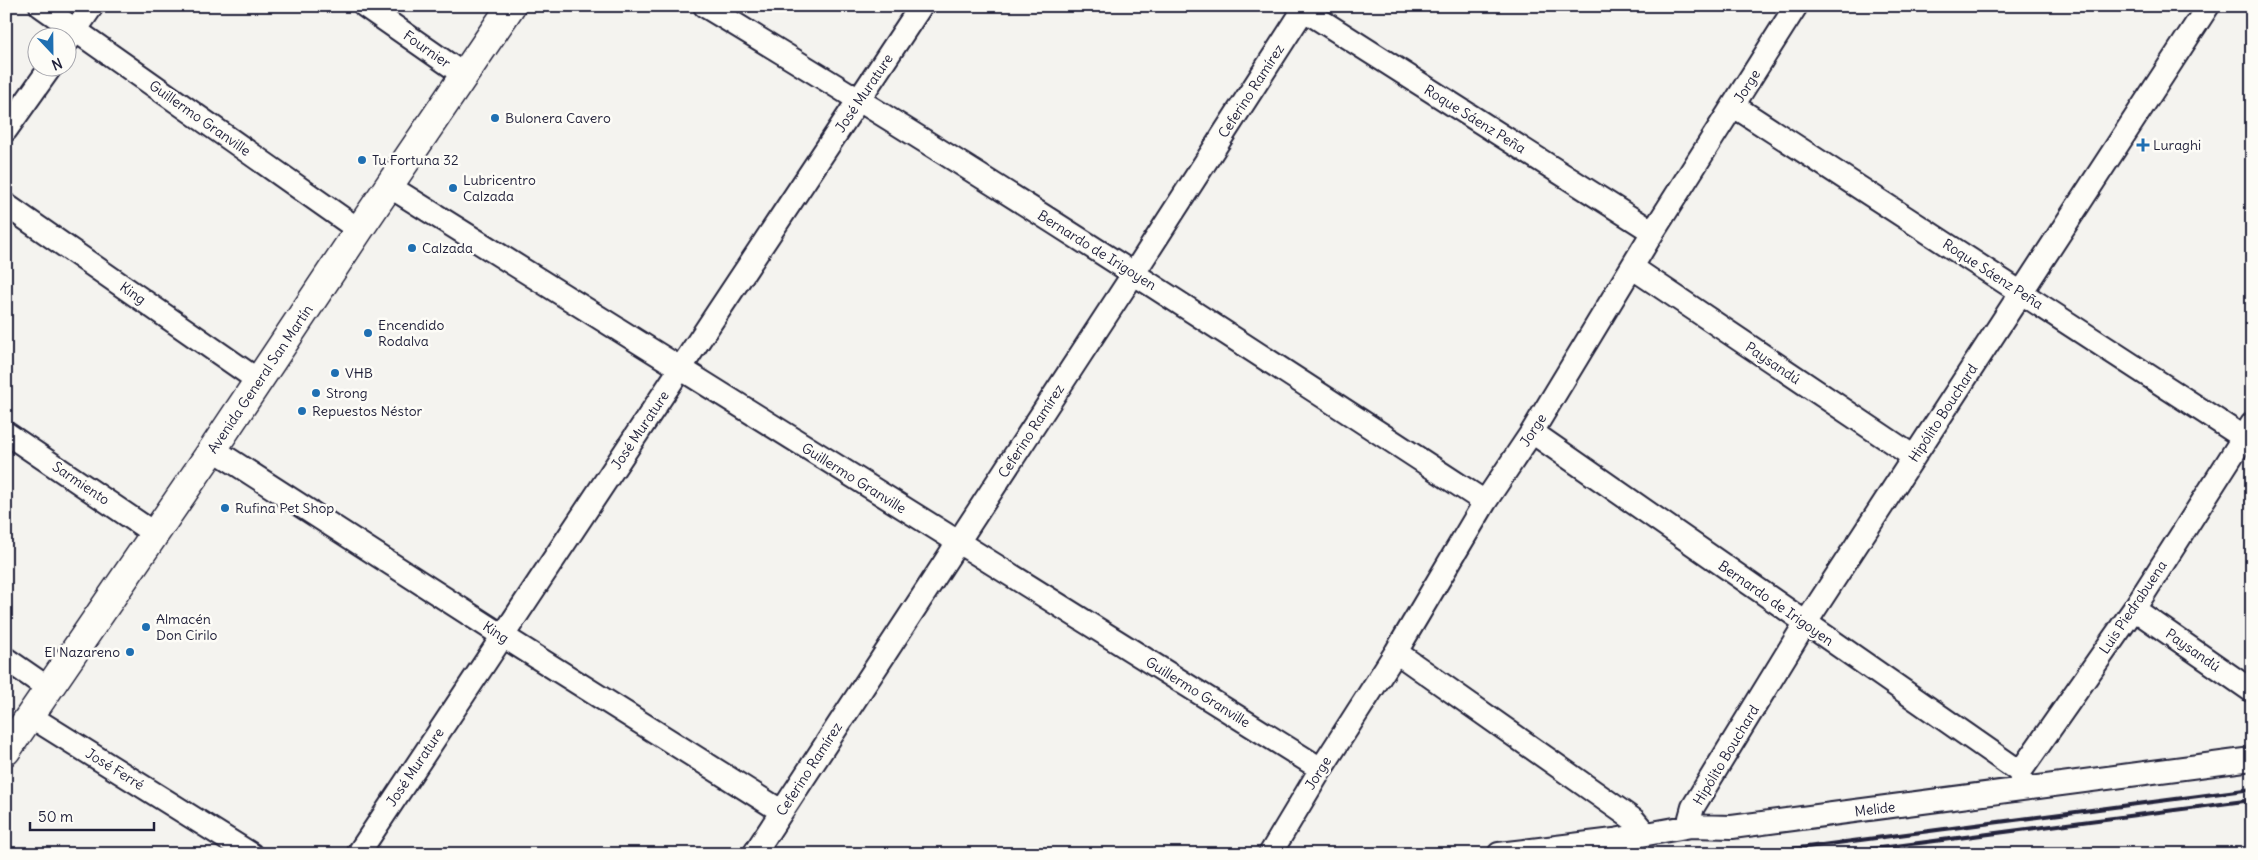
<svg xmlns="http://www.w3.org/2000/svg" width="2258" height="860" font-family="Delius,sans-serif">
	<style>
		.lines { fill: none; stroke-linecap: round; stroke-linejoin: round }
		.minor-casing { stroke: #22223b; stroke-width: 26 }
		.major-casing { stroke: #22223b; stroke-width: 31 }
		.minor { stroke: #fdfcf7; stroke-width: 22 }
		.major { stroke: #fdfcf7; stroke-width: 28 }
		.rail { stroke: #22223b; stroke-width: 4 }
		.poi-dot { fill: #1f6fb2; stroke: #fdfcf7; stroke-width: 2 }
		.labels { text-anchor: middle; stroke-width: 5; stroke-linejoin: round; paint-order: stroke }
		.street-label { font-size: 14px; fill: #22223b; stroke: #fdfcf7 }
		.poi-label { font-size: 14px; fill: #22223b; stroke: #fdfcf7; text-anchor: start }
	</style>
	<rect width="100%" height="100%" fill="#f4f3ef"/>
	<filter id="ink" filterUnits="userSpaceOnUse"><feTurbulence type="fractalNoise" baseFrequency=".02" numOctaves="2"/><feDisplacementMap in="SourceGraphic" scale="10" xChannelSelector="R" yChannelSelector="G"/><feConvolveMatrix kernelMatrix="1 2 1 2 8 2 1 2 1" color-interpolation-filters="sRGB"/></filter>
	<g filter="url(#ink)">
		<g class="lines">
			<g class="minor-casing">
				<path id="minor" d="M41,6L359,230
					M365,6L464,75
					M705,6C969,165 1227,333 1485,502
					M1298,6L1653,232
					M68,41L92,6
					M1734,106L2252,443
					M6,130L50,68
					M389,186L1321,769
					M6,205L259,381
					M1633,268L1914,457
					M1532,432L2020,772
					M6,433L155,534
					M213,449L503,636L781,811
					M2134,609L2252,691
					M1396,652L1634,820L1645,833
					M6,659L48,688
					M30,716L251,854
					M2022,788L2020,772L2134,609L2252,424
					M1691,826L1690,818L1693,807L1805,624L2208,6
					M358,854L921,6
					M754,854L1134,273L1306,6
					M1270,854L1321,769L1396,652L1485,502L1532,432L1653,232L1796,6
					M1499,854L1614,840L1691,826L1732,827L2252,759"/>
			</g>
			<g class="major-casing">
				<path id="major" d="M6,751L213,449L359,230L511,6"/>
			</g>
			<use href="#minor" class="minor"/>
			<use href="#major" class="major"/>
			<path class="rail" d="M1753,854L2252,789
				M1834,854L2252,800"/>
		</g>
	</g>
	<g class="poi-dot">
		<circle cx="495" cy="118" r="5"/>
		<path d="M2140.5 137.5h5v5h5v5h-5v5h-5v-5h-5v-5h5z"/>
		<circle cx="362" cy="160" r="5"/>
		<circle cx="453" cy="188" r="5"/>
		<circle cx="412" cy="248" r="5"/>
		<circle cx="368" cy="333" r="5"/>
		<circle cx="335" cy="373" r="5"/>
		<circle cx="316" cy="393" r="5"/>
		<circle cx="302" cy="411" r="5"/>
		<circle cx="225" cy="508" r="5"/>
		<circle cx="146" cy="627" r="5"/>
		<circle cx="130" cy="652" r="5"/>
	</g>
	<g class="labels">
		<g class="street-label">
			<text transform="translate(427 49) rotate(35)" y="5">Fournier</text>
			<text transform="translate(1747 86) rotate(-58)" y="5">Jorge</text>
			<text transform="translate(1251 91) rotate(-57)" y="5">Ceferino Ramírez</text>
			<text transform="translate(864 93) rotate(-56)" y="5">José Murature</text>
			<text transform="translate(200 118) rotate(35)" y="5">Guillermo Granville</text>
			<text transform="translate(1475 119) rotate(32)" y="5">Roque Sáenz Peña</text>
			<text transform="translate(1097 250) rotate(32)" y="5">Bernardo de Irigoyen</text>
			<text transform="translate(1993 274) rotate(33)" y="5">Roque Sáenz Peña</text>
			<text transform="translate(133 293) rotate(35)" y="5">King</text>
			<text transform="translate(1773 363) rotate(34)" y="5">Paysandú</text>
			<text transform="translate(260 379) rotate(-56)" y="5">Avenida General San Martín</text>
			<text transform="translate(1943 413) rotate(-57)" y="5">Hipólito Bouchard</text>
			<text transform="translate(640 430) rotate(-56)" y="5">José Murature</text>
			<text transform="translate(1533 430) rotate(-57)" y="5">Jorge</text>
			<text transform="translate(1031 431) rotate(-57)" y="5">Ceferino Ramírez</text>
			<text transform="translate(854 478) rotate(32)" y="5">Guillermo Granville</text>
			<text transform="translate(81 483) rotate(34)" y="5">Sarmiento</text>
			<text transform="translate(1776 603) rotate(35)" y="5">Bernardo de Irigoyen</text>
			<text transform="translate(2133 607) rotate(-56)" y="5">Luis Piedrabuena</text>
			<text transform="translate(496 632) rotate(33)" y="5">King</text>
			<text transform="translate(2193 650) rotate(35)" y="5">Paysandú</text>
			<text transform="translate(1198 692) rotate(32)" y="5">Guillermo Granville</text>
			<text transform="translate(1726 755) rotate(-59)" y="5">Hipólito Bouchard</text>
			<text transform="translate(415 767) rotate(-56)" y="5">José Murature</text>
			<text transform="translate(115 769) rotate(32)" y="5">José Ferré</text>
			<text transform="translate(809 769) rotate(-57)" y="5">Ceferino Ramírez</text>
			<text transform="translate(1318 773) rotate(-58)" y="5">Jorge</text>
			<text transform="translate(1875 809) rotate(-7)" y="5">Melide</text>
		</g>
		<g class="poi-label">
			<text x="505" y="123">Bulonera Cavero</text>
			<text x="2153" y="150">Luraghi</text>
			<text x="372" y="165">Tu Fortuna 32</text>
			<text x="463" y="185">Lubricentro<tspan x="463" dy="16">Calzada</tspan></text>
			<text x="422" y="253">Calzada</text>
			<text x="378" y="330">Encendido<tspan x="378" dy="16">Rodalva</tspan></text>
			<text x="345" y="378">VHB</text>
			<text x="326" y="398">Strong</text>
			<text x="312" y="416">Repuestos Néstor</text>
			<text x="235" y="513">Rufina Pet Shop</text>
			<text x="156" y="624">Almacén<tspan x="156" dy="16">Don Cirilo</tspan></text>
			<text x="120" y="657" text-anchor="end">El Nazareno</text>
		</g>
	</g>
	<rect width="2258" height="860" fill="none" stroke="#fdfcf7" stroke-width="25"/>
	<rect x="12" y="12" width="2233" height="835" fill="none" stroke="#22223b" stroke-width="2" filter="url(#ink)"/>
	<g transform="translate(52 52) rotate(158)"><circle r="24" fill="#fdfcf7" stroke="#a5a5ac"/>
	<path d="M0-4L9 19L0 12L-9 19Z" fill="#1f6fb2"/>
	<text y="-8" font-size="14" font-weight="bold" text-anchor="middle" fill="#22223b">N</text>
	</g>
	<path d="M30 822v8h124v-8" fill="none" stroke="#22223b" stroke-width="2.5"/>
	<text x="38" y="822" font-size="15" fill="#22223b" stroke="#fdfcf7" stroke-width="4" paint-order="stroke">50 m</text>
</svg>
